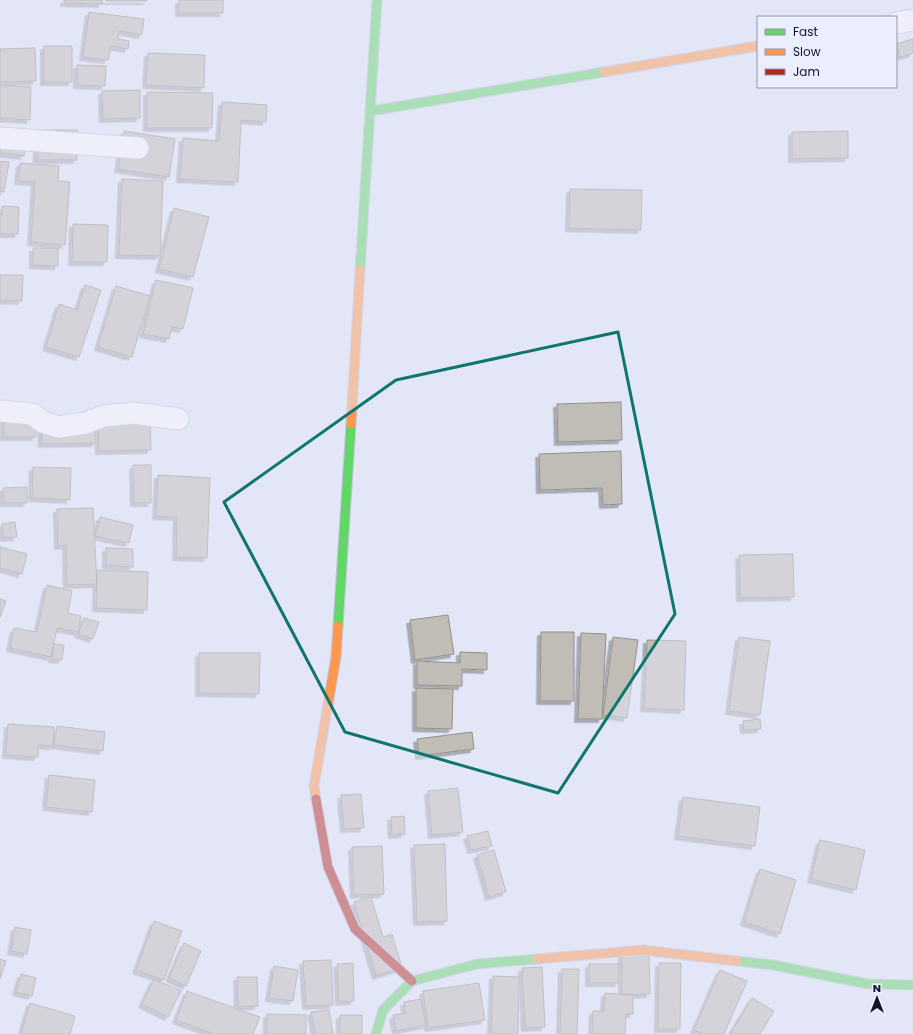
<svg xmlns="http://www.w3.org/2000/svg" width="913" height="1034" font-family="Poppins,sans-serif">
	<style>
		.building { fill: #bfbdb6; stroke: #939186; filter: url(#shadow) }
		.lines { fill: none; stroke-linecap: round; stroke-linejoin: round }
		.street-casing { stroke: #c2c5db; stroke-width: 23 }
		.fast-casing { stroke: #c2c5db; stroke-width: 11 }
		.slow-casing { stroke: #c2c5db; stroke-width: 11 }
		.jam-casing { stroke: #c2c5db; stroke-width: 11 }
		.street { stroke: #fbfbfe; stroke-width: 21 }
		.fast { stroke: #63d668; stroke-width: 9 }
		.slow { stroke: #ff974d; stroke-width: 9 }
		.jam { stroke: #b3261e; stroke-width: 9 }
		.marked { fill: none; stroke: #0f766e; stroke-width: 3; stroke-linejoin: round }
	</style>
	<defs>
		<filter id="shadow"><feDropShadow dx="-3.5" dy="3.5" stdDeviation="0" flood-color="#0004"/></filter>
	</defs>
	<rect width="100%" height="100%" fill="#e3e6f6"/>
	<path class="building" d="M64,0H102V4L64,3Z
		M106,0H147V1H106Z
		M179,0H223V13H179Z
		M89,12L144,19L142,35L119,31L118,39L129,41L128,49L111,46L108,60L83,57Z
		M913,39V53L901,57L896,44Z
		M44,46H72V82H44Z
		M35,48L36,81L0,82V49Z
		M148,53L205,55L204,88L146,85Z
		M77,65L106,66L105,86L77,85Z
		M0,85L31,87L30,120L0,118Z
		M140,90V118L103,119L102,91Z
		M147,92L213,93L212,128H147Z
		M222,102L267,105L266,122L241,120L238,182L180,179L183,138L219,141Z
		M0,127L26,130L24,156L0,153Z
		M37,130H77V160H37Z
		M124,131L175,139L169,177L118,169Z
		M848,131V158L792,159V132Z
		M0,161L9,162L4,192L0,191Z
		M20,163L59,166L58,181L70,182L65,245L31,242L35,182L18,181Z
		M122,179L163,181L160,256L119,255Z
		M570,189L642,190L641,230L569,228Z
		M2,206L19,207L18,234H0V214H2Z
		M174,208L209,217L193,277L159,269Z
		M73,224L108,225L107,262H72Z
		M33,248H58V266L33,265Z
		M0,275H23L22,301L0,300Z
		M156,280L193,288L183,329L172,327L169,339L143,334Z
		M85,285L101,290L79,357L46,347L59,304L77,310Z
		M116,286L150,296L132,357L98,347Z
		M621,402L622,440L558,442L557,404Z
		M150,412L151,450L99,451L98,413Z
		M4,414L36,415V437H4Z
		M95,418L96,443L42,444L41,419Z
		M621,451L622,504L603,505L602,488L540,490L539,454Z
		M133,465H151V503H134Z
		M33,467L71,468L70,500L32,498Z
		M158,475L210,478L207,558L176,557L177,517L156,516Z
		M27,487V503H3V488Z
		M93,508L97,584L67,585L66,545L58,546L57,509Z
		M100,517L133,525L129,543L95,536Z
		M15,522L17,537L4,538L2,524Z
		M0,547L27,554L22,574L0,568Z
		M106,548L133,549V567L106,565Z
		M793,554L794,597L740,598L739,555Z
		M97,570L148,572L147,610L96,608Z
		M47,585L72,591L68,613L81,616L78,632L57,628L51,657L10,648L14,628L37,632Z
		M0,599L6,601L0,617Z
		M448,615L454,654L415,660L410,620Z
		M84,618L99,622L93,639L78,634Z
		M541,632H574V701H540Z
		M581,633L606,634L602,719H578Z
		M613,637L638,640L627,718L603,715Z
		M739,637L770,641L760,715L729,711Z
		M647,640L686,641L684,710L644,708Z
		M54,644L64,645L62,660L52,659Z
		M460,652L487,653V670L462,669V686L417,685V661L460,663Z
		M199,653H260L259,694L199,693Z
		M416,688L453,689L452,729L416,728Z
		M760,719L761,729L744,730L743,721Z
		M8,724L54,727L53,746L39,745L38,757L6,755Z
		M57,726L105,732L103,751L54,745Z
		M472,732L474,749L419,756L417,739Z
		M49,775L95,780L92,812L46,807Z
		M458,788L463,832L432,835L428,791Z
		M361,794L364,828L344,829L341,795Z
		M683,797L760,807L755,846L678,836Z
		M404,816L405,834L392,835L391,817Z
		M488,831L492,846L471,850L467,836Z
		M820,840L865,850L856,890L811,879Z
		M445,844L447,921L417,922L414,845Z
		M382,846L384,894L354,895L352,847Z
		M494,850L506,892L489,897L477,855Z
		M760,869L796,880L780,934L744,922Z
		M371,897L383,937L392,934L402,968L376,976L354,902Z
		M154,921L182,931L164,980L136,970Z
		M15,927L31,930L27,954L11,951Z
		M184,943L201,951L186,986L169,978Z
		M649,953L650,994L622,995V954Z
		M0,959L6,961L0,979Z
		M331,960L333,1005L306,1006L303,961Z
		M353,963L354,1001L339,1002L337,964Z
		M659,963H681L680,1029H658Z
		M589,964H619V983H589Z
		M274,966L298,970L293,1001L269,998Z
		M542,967L545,1027L525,1028L522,968Z
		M562,969H579L577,1034H560Z
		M720,970L747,981L724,1034H703L694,1030Z
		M21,974L36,978L32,996L16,992Z
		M493,976L519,977L518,1034H491Z
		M237,977H257L258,1006L238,1007Z
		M154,979L181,991L168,1017L142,1004Z
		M479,983L485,1020L428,1028L423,991Z
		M187,991L260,1017L253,1034H214L176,1020Z
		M605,993L633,995V1014H626L625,1034H592L593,1011H604Z
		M752,998L774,1011L760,1034H730Z
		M421,999L426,1025L396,1031L393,1015L406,1013L404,1002Z
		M30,1003L75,1016L70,1034H21Z
		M329,1010L333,1034H315L311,1012Z
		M267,1014L306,1015V1034H267Z
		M340,1015H362V1034H340Z"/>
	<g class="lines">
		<g class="street-casing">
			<path id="street" d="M896,23L913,20
				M0,138L138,148
				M0,411L32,414L43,422L59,427L85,423L104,416L133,413L178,419"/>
		</g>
		<g class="fast-casing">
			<path id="fast" d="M371,111L604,72
				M360,270L377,0
				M338,626L351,424
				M737,961L773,965L868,984L913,985
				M376,1034L383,1010L412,981L477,964L537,959"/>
		</g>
		<g class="slow-casing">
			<path id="slow" d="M604,72L758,46
				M351,424L360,270
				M316,799L314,786L336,657L338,626
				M537,959L643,950L737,961"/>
		</g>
		<g class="jam-casing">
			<path id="jam" d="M316,799L328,867L355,929L412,981"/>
		</g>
		<use href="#street" class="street"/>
		<use href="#fast" class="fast"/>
		<use href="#slow" class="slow"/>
		<use href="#jam" class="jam"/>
	</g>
	<path d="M0 0H913V1034H0ZM618,332L675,614L558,793L345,732L224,502L396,380Z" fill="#e3e6f6" fill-opacity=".55" fill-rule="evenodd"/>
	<path class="marked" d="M618,332L675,614L558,793L345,732L224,502L396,380Z"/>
	<rect x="757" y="16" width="140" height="72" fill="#ebeefd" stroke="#9396a9"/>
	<rect x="765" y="29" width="20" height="6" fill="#63d668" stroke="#9396a9"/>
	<text x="793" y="36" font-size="12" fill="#10112b">Fast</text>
	<rect x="765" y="49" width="20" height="6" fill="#ff974d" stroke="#9396a9"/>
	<text x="793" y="56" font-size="12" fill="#10112b">Slow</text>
	<rect x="765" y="69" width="20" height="6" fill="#b3261e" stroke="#9396a9"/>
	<text x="793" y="76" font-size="12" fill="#10112b">Jam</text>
	<g transform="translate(877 998)" stroke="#ebeefd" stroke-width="3" paint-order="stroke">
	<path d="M0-3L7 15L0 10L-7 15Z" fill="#10112b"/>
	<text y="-6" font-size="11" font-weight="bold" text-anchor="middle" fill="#10112b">N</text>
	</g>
</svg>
